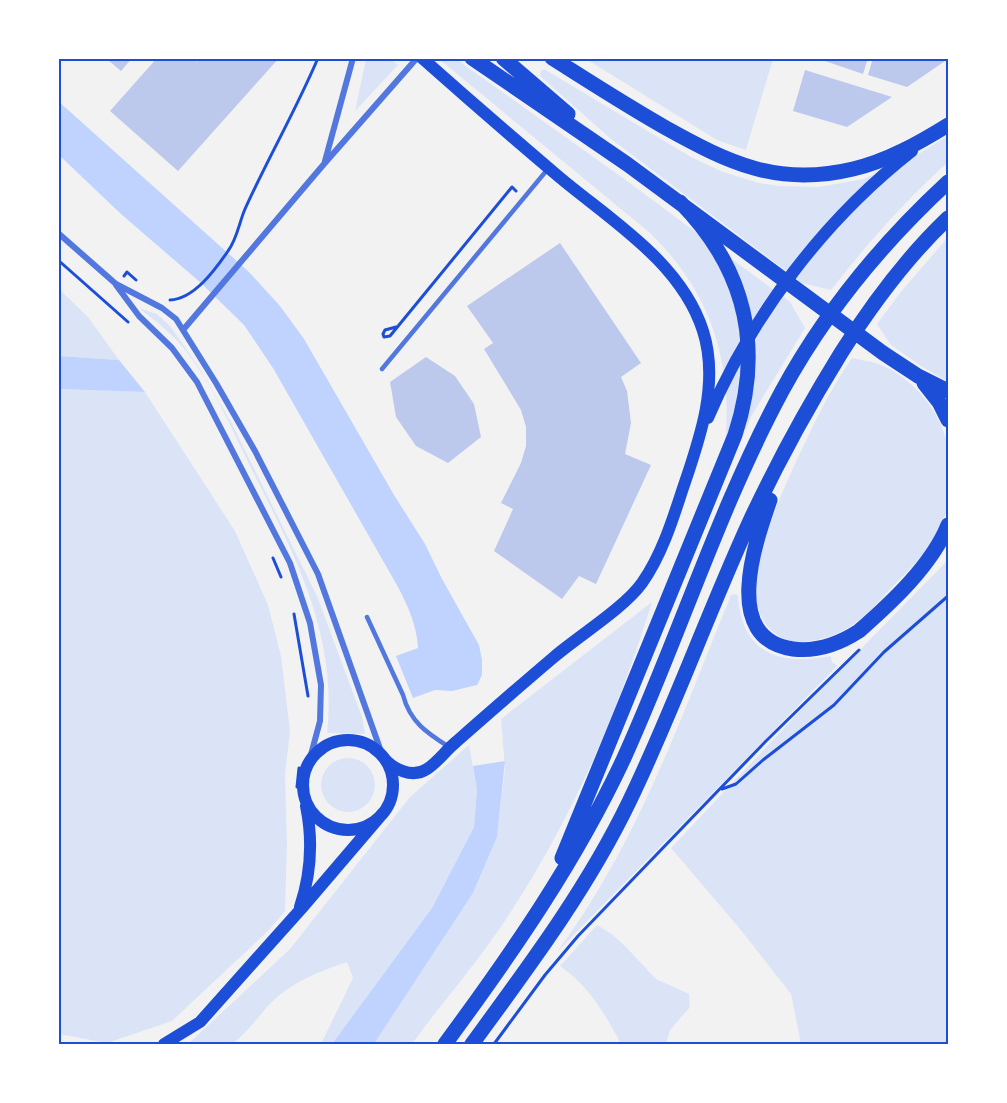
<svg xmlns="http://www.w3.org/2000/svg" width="1007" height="1103" font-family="'Exo 2',sans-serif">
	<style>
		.green { fill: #dbe4f7 }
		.water { fill: #bfd3fe }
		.building { fill: #bdc9ec }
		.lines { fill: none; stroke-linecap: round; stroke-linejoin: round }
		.path { stroke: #1d4ed8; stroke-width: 3 }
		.service { stroke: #5277de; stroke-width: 4.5 }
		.minor { stroke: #5277de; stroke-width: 6 }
		.secondary { stroke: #1d4ed8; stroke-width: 12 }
		.primary { stroke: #1d4ed8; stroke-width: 15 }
		.neatline { fill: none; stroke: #1d4ed8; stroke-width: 2 }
	</style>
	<rect width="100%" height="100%" fill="#f2f2f2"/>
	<path class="green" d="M366,59H391L398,65L355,111Z
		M439,59H456L627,181L790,302L805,328L752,415L734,456L724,454C735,368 713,294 650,233Z
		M586,59H773L746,150L717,140Z
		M544,69L691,157L723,172L759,183L779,186L819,187L863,179L907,161L948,136V162C905,201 867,244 831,290L802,283L611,139L540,76L541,71Z
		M948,237V382L921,366L891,345L877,324L900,293Z
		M58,288L88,317L119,360L59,356Z
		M139,308L157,314L171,327L200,369L232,424L317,596L362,717L365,734L327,733C338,631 292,550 248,462C230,425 212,384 186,351C173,334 155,321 139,308Z
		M852,358C860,360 870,361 878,364C913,376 949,419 948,457C948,477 951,500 944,519C934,545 914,565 895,584C869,612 851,635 811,641C799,643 787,642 776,634C729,602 777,505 794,466C812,428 828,392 852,358Z
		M58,389L145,392L235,531L268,605L281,656L290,731L285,774L287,843L285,911L269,930L172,1021L107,1043L59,1034Z
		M948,560V1044H801L791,994L740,929L671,848L803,708Z
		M736,594L738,596C742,654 780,666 831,656L832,662L837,666L557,952C638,842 680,720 731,595Z
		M652,602C616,718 568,828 500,928C473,968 440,1005 412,1044H374L473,893L497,837L505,768L501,719Z
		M469,745L477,790L474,827L432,908L332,1044H321L353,978L347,962C318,972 289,983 267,1007C256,1020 246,1033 233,1044H188L290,949L410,797Z
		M321 785a27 27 0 1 1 54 0a27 27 0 1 1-54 0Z
		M597,925L613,935L626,947L656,979L689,994L690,1007L670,1030L666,1044H621C605,1014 589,986 560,966Z"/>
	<path class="water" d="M58,101L249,272L280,306L304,339L394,495L425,544L442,579L479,645L482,660V675L477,685L452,691L435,690L413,698L396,656L418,648C417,626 408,606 398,587L273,368L244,325L201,283L121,214L59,155Z
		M59,356L119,360L145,392L59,389Z
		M505,761L497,837L473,893L374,1044H332L432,908L474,827L477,790L473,766Z"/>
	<path class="building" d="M109,58H132L121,71L108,60Z
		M157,58H194L197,62L200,58H279L178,171L110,111Z
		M816,58H868L863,74Z
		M873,58H948V59L907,87L868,75Z
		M805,70L892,97L847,127L793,111Z
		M560,243L641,363L621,377L627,391L631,423L625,454L651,465L596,584L579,576L562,599L494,551L513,509L501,503L521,463L526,446V427L521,410L484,349L493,343L467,306Z
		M426,357L455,376L474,404L481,437L448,463L416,446L396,417L390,382Z"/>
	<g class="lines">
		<path class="path" d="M58,260L128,322
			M124,276L127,272L136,280
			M170,300C194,299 215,270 228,251C237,239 239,223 245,209C268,158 296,110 318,58
			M396,327L385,330L383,334L384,337L390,336L512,187L516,191
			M273,558L281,577
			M294,614L308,696
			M297,787L299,768
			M722,789L736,784L763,760L834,705L884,652L948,596
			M494,1044L545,975L578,936L766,741L859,650"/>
		<path class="service" d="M382,369L547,170
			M367,617L403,695C410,722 427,733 449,747"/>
		<path class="minor" d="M325,161L353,58
			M58,233L116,284L162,308L176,319L216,383L255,451L318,574L383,757
			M116,285L139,316L172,348L197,382L290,563L310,623L321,685L320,721L309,762
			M183,330L324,164L417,58"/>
		<path class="secondary" d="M708,418C752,315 824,220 912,151
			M303 785a45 45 0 1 1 90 0a45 45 0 1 1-90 0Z
			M383,757C393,769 412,779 427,769C438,762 446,750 456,742C489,713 521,685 554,657C580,635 624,608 642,583C661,556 672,522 682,491C699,441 720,384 703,331C681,262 610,220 558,176C512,137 467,98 422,58
			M300,907C311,874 313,840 306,806
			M164,1044L200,1022L301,909L383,813"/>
		<path class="primary" d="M472,58L627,164L883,353L918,376L948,391
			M503,58L568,114
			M552,58C590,82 627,106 666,128C729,163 778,187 853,169C887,161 919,143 948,125
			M924,383L939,402L948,420
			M770,500C755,543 721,639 793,649C817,652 839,644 859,631C891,603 932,565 948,525
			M562,858L735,435C764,347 745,268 680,202
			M445,1044C512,953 576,861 624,758C679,637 719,508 782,391C825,312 882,243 948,182
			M472,1044C529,966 587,889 629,802C673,711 707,615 749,523C776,465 807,408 841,353C872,304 906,258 948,218"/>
	</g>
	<rect width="1007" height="1103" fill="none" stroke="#ffffff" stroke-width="120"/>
	<rect x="60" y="60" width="887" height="983" class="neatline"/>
</svg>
